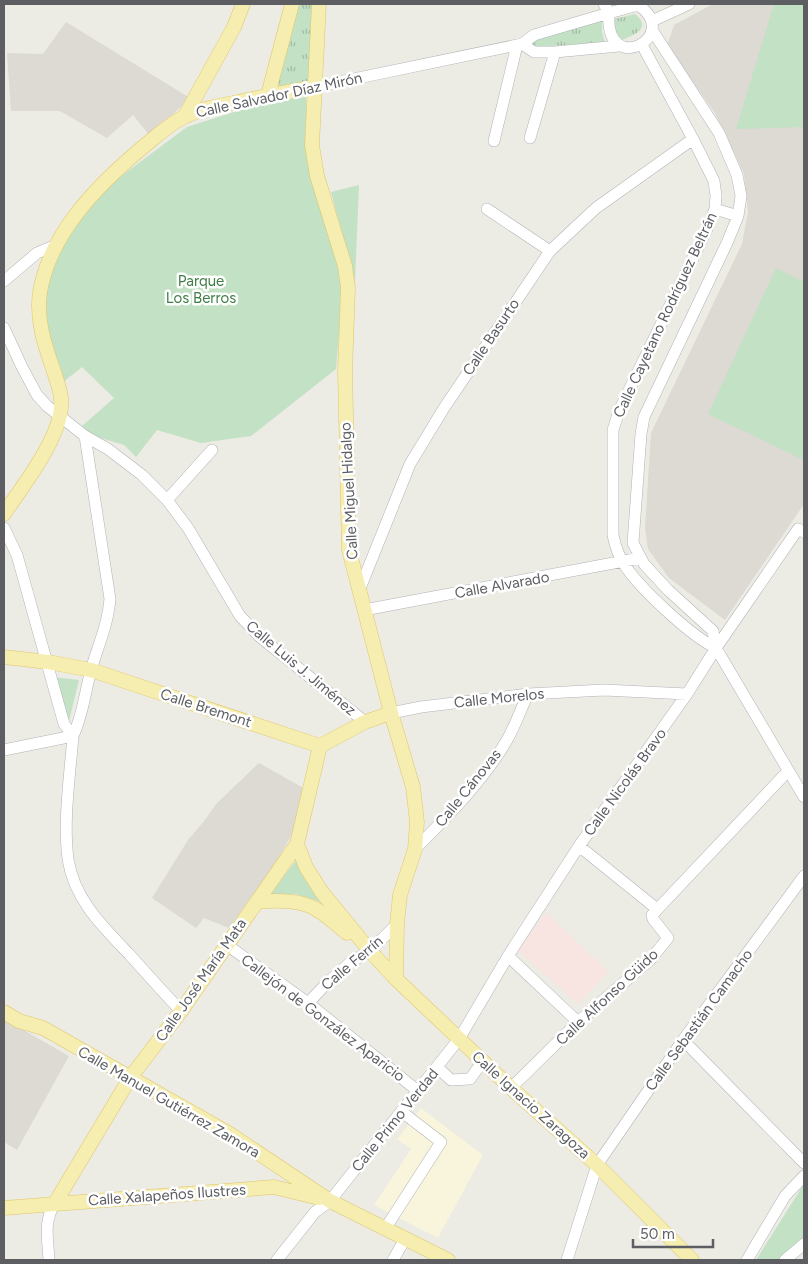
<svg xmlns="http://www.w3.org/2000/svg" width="808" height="1264" font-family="Figtree,sans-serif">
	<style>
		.commercial { fill: #f9f4dc }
		.education { fill: #dcdad2 }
		.medical { fill: #f8e5e2 }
		.grass { fill: url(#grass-tufts) }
		.green { fill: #c3e1c5 }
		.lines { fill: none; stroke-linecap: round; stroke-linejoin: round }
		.minor-casing { stroke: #b1b3b7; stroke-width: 12 }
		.major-casing { stroke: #e0c669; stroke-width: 15 }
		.minor { stroke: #fff; stroke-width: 11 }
		.major { stroke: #f5eeb0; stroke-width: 14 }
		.labels { text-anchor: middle; stroke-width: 5; stroke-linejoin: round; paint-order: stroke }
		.street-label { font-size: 15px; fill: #5c5e62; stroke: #fff }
		.park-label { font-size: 15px; fill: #3f7e46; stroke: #fff }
	</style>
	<defs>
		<pattern id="grass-tufts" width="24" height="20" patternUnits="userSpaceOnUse" patternTransform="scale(1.25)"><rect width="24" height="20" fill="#c3e1c5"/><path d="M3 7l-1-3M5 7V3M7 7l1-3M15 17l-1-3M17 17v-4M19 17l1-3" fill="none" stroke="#a2baa3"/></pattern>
	</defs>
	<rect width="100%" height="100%" fill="#ecebe4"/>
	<path class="commercial" d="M421,1108L483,1155L438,1238L374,1205L411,1149L397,1139Z"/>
	<path class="education" d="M713,4H804V504L725,620L669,578L648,549L645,528L651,433L742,244L748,212L744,174L715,113L667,46L674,25Z
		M66,22L190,98L150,136L133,115L107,138L60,111H11L7,53L43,54Z
		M259,763L307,790L291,836L275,864L229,928L204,918L196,928L152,898L188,840L205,820L216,804Z
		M4,1019L69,1056L17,1150L4,1142Z"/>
	<path class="medical" d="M546,913L609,972L578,1004L518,950Z"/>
	<path class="grass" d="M300,4H312L309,82L276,90L298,6Z
		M635,14C652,28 635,35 622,40L614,35V19Z
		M602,18V32L605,43L531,47L528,42Z"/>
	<path class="green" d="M774,4H804V127L736,129Z
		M306,97L310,164L343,287L336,369L251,436L201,443L157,430L136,457L124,445L94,436L82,426L114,398L82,367L62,383L39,303L44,275L85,203L187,127L269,101Z
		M359,185L355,282L331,192Z
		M776,268L804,282V460L708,414Z
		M52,677L79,680L67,729Z
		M298,858L324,903L296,894L269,895Z
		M804,1184V1240L781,1260H756Z"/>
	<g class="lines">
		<g class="minor-casing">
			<path id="minor" d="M638,5C684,36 604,79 609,13L642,4
				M652,21L689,4
				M652,30L719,133L737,175L741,196L738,216L727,243L644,417L641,434L633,543L644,564L668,590L713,631L716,648L804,797
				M522,44L534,52H555L619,46
				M642,45L693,139L714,181L716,196L715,209L707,229L619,411L613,430V535C615,545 618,555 624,564C639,588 691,636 716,648
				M315,87L522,44L534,35L609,13L604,4
				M530,138L555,52
				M494,141L517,45
				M487,209L550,251
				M715,209L738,216
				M4,281L37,253L58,244
				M4,328L22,367L37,395L47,406L85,436L108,449L142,475L167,500L188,528L240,616L259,636L365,722
				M85,436L110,599C108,624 98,646 91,670C85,692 83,715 73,736C70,775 63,820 68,859C74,899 102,926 129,954C146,973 163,992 181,1011
				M167,500L212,450
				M4,528L17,555L64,724L73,736L4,750
				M359,591L410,464L444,408L550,251L596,208L693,139
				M364,610L640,558
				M391,713L421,707L528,694L604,690L687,694
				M579,846L657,909
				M415,849C447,817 484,780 507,740C515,726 521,709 528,694
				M227,945L308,1003L418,1091
				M508,956L578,1022
				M308,1003L328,982L351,962L370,951L397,924
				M683,1040L804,1163
				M437,1067L451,1080L470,1079L483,1061
				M511,1088L578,1022L650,960L668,938L653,919L652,915L788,771
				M385,1229L441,1142L402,1112
				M49,1260C48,1239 43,1222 55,1203
				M277,1260L315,1212L330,1201L341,1187L459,1039L508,956L579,846L687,694L716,648L798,529L804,532
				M393,1260L405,1239
				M567,1260L597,1165L683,1040L804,876
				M747,1260L785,1196L804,1176
				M785,1260L804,1244"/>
		</g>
		<g class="major-casing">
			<path id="major" d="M319,4L312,145L317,176L345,266L348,288L345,371L349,550L391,713L413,787L417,822L415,849L400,895L397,924L396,979
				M268,95L292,4
				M185,116L234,27L243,4
				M4,514C23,485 65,434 61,398C60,388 56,378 53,369C44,343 36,319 40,292C50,232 99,184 143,147C157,136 170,123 186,116C201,109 217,106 233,103C260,97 287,92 315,87
				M4,657L48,662L91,670L320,746
				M320,746L365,722L391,713
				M297,844L306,867L321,891L370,951L396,979L511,1088L597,1165L692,1260
				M257,902C276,900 302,899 319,911C329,917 338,926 347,933
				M4,1012L19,1021L43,1028L230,1134L330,1201L448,1260
				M55,1203L130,1078L181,1011L297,844L320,746
				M4,1208L274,1187L319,1198"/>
		</g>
		<use href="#minor" class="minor"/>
		<use href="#major" class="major"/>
	</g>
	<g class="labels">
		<g class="street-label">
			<text transform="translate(279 95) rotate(-12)" y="5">Calle Salvador Díaz Mirón</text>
			<text transform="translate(665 315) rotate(-65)" y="5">Calle Cayetano Rodríguez Beltrán</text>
			<text transform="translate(491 337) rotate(-56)" y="5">Calle Basurto</text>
			<text transform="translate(349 491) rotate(-93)" y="5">Calle Miguel Hidalgo</text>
			<text transform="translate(502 585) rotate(-10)" y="5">Calle Alvarado</text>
			<text transform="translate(301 668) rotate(40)" y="5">Calle Luis J. Jiménez</text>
			<text transform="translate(499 698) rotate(-6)" y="5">Calle Morelos</text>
			<text transform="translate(206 708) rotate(18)" y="5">Calle Bremont</text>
			<text transform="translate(625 782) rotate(-54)" y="5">Calle Nicolás Bravo</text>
			<text transform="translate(468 788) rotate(-51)" y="5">Calle Cánovas</text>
			<text transform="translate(352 963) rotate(-40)" y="5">Calle Ferrín</text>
			<text transform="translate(201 980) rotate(-55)" y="5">Calle José María Mata</text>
			<text transform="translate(607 997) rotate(-43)" y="5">Calle Alfonso Güido</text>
			<text transform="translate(323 1018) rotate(37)" y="5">Callejón de González Aparicio</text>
			<text transform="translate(699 1020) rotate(-54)" y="5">Calle Sebastián Camacho</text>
			<text transform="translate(169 1102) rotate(30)" y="5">Calle Manuel Gutiérrez Zamora</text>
			<text transform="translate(531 1105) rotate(42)" y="5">Calle Ignacio Zaragoza</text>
			<text transform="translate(395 1120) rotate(-51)" y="5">Calle Primo Verdad</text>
			<text transform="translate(167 1195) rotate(-4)" y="5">Calle Xalapeños Ilustres</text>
		</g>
		<g class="park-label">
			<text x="201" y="286">Parque<tspan x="201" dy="17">Los Berros</tspan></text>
		</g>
	</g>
	<rect width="808" height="1264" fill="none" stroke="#5c5e62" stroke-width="10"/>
	<path d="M633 1239v8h80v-8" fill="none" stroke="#5c5e62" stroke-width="2.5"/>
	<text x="640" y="1239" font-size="15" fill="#5c5e62" stroke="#ffffff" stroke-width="4" paint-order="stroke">50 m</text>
</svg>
